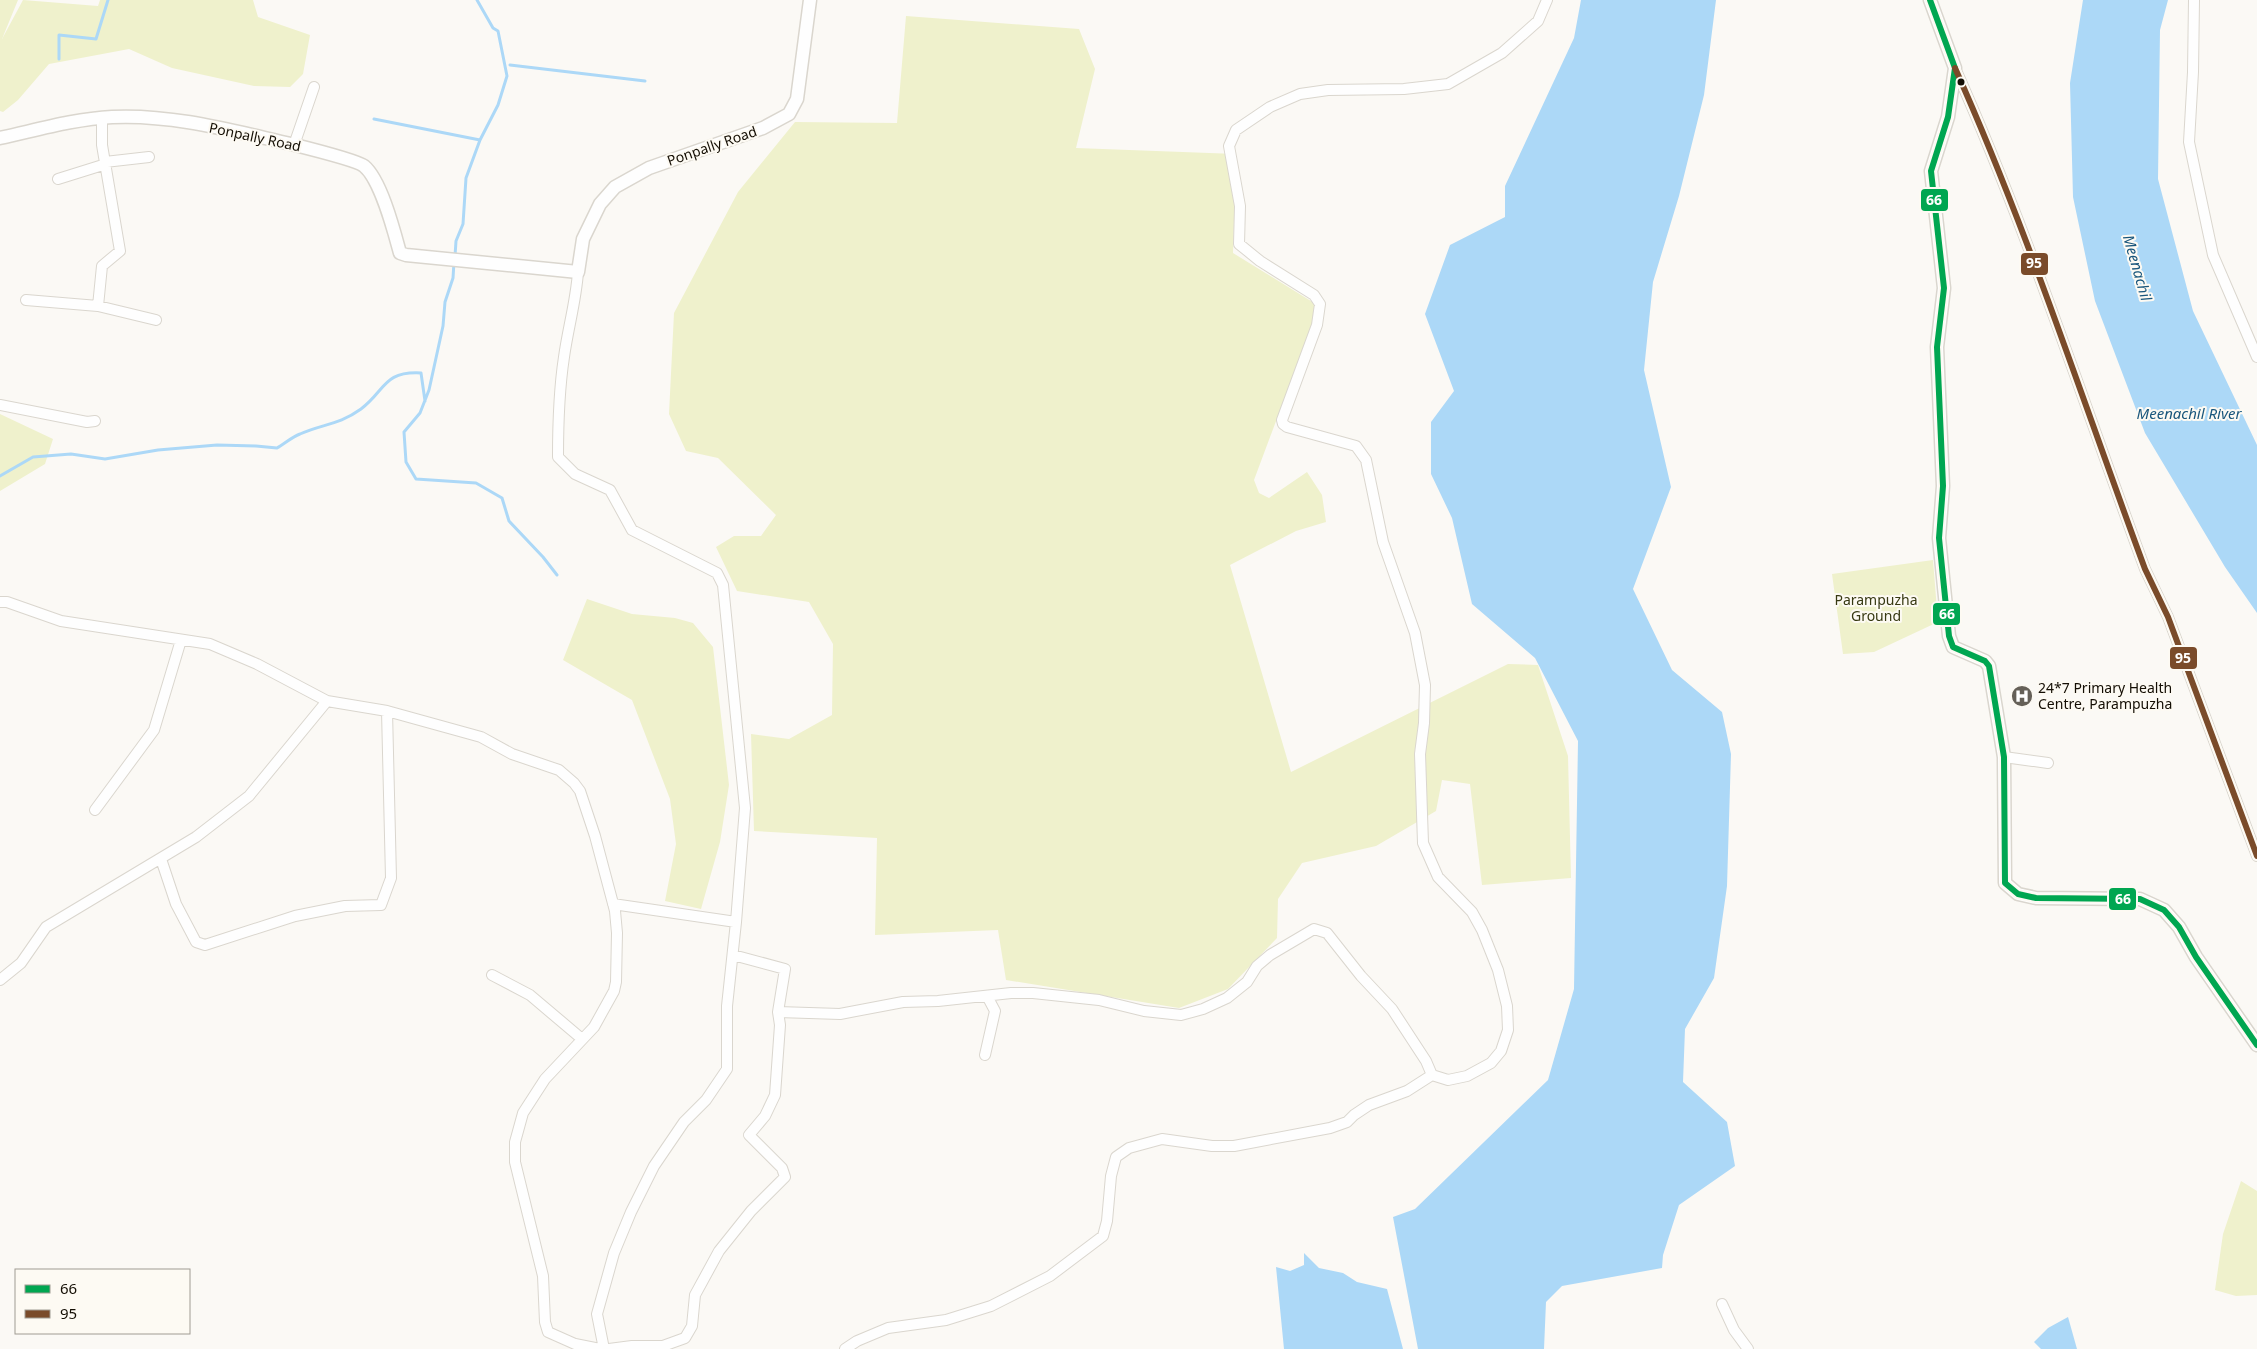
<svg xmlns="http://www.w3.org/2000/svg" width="2257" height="1349" font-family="'Noto Sans',sans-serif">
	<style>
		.green { fill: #eff1cc }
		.water { fill: #acd8f7 }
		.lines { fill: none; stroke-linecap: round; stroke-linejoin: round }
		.stream { stroke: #acd8f7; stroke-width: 3 }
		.minor-casing { stroke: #dad6ce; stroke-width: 12 }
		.major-casing { stroke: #dad6ce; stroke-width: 15 }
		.minor { stroke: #fefefe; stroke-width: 10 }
		.major { stroke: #fefefe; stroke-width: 12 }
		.bus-1-casing { stroke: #fdfaf3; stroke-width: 10 }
		.bus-2-casing { stroke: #fdfaf3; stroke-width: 10 }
		.bus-1 { stroke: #00a651; stroke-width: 6 }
		.bus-2 { stroke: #7a4b2a; stroke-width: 6 }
		.bus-dot { fill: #140e04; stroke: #fdfaf3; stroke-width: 2 }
		.labels { text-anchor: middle; stroke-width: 4; stroke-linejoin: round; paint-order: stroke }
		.street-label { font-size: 14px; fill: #140e04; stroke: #fdfaf3 }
		.park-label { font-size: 14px; fill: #373912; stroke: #fdfaf3 }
		.poi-label { font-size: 14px; fill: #140e04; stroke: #fdfaf3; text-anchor: start }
		.water-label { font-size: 15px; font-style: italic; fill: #19567c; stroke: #fdfaf3 }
		.line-badge { stroke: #fdfaf3; stroke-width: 2 }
		.badge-label { font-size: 14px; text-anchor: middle; font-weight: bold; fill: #fff }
	</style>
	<rect width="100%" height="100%" fill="#fbf9f5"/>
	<path class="green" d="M0,0H18L2,39L23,0L98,6L100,0H253L258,17L310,35L303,74L290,87L254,86L172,68L129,49L49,64L18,100L3,112L0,111Z
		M906,16L1079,29L1095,69L1076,148L1236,154L1233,253L1319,306L1254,480L1259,493L1269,498L1307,472L1322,495L1326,522L1296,531L1230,565L1291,772L1508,664L1538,665L1568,756L1571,878L1482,885L1470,784L1442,780L1436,811L1376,846L1302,863L1278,899L1277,938L1228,989L1179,1008L1006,980L998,930L875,935L877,838L754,831L751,734L789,739L832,715L833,644L809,602L737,591L716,547L734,536H761L776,515L718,458L686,451L669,414L674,313L738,192L795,122L897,123Z
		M0,414L53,439L45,464L0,491Z
		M1933,560L1938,622L1874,652L1843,654L1832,574Z
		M587,599L632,614L675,618L693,623L713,647L729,785L720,842L701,909L665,901L676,844L670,799L632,700L563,660Z
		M2241,1181L2257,1191V1295L2236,1296L2215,1290L2223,1234Z"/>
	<path class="water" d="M1581,0H1716L1704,95L1679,196L1653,282L1644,370L1671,487L1633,589L1672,670L1722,712L1731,754L1727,886L1714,978L1685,1029L1683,1082L1727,1122L1735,1166L1679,1205L1663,1255L1662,1268L1562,1286L1546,1302L1544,1349H1418L1393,1217L1415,1209L1548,1080L1574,989L1578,741L1535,658L1472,604L1452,518L1431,474V422L1454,391L1425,314L1450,245L1505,217V186L1574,38Z
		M2083,0H2168L2160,30L2158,179L2193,311L2257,445V613L2225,567L2145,433L2095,301L2073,197L2070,83Z
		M1304,1253L1319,1268L1343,1273L1357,1282L1387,1289L1403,1349H1284L1276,1267L1290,1271L1304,1265Z
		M2068,1317L2077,1349H2041L2034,1342L2048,1328Z"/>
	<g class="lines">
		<path class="stream" d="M59,59V35L96,39L108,0
			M510,65L645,81
			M374,119L480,140
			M455,256L456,241L463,224L466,178L480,140L498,105L507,76L498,31L493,28L477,0
			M454,262L453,278L445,302L443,326L429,390L420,413L404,432L406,462L416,479L476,483L502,498L509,521L543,557L557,575
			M0,476L33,457L71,454L105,459L158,450L217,445L256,446L277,448C284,444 292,437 300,434C322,424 339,425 361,409C386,390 383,371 421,373L425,401"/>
		<g class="minor-casing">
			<path id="minor" d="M2194,0L2193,72L2189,142L2213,255L2257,357
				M1955,68C2028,231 2083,402 2145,569L2168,617L2257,856
				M294,145L314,87
				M105,162L149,157
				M58,179L106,164
				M578,272C576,301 568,328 564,357C559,390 558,424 558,457L575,474L610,490L632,530L717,573L723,585L745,808L736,922L727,1006V1069L706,1100L684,1122L654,1166L631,1212L614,1253L597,1314L604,1349
				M26,300L98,306L156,320
				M98,306L102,266L120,251L102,145V118
				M0,405L87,422L95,421
				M0,602H7L61,621L210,644L257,664L327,701L387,711L481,737L512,754L559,770L574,783L580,791L595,836L615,911L617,933L616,982L614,991L594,1027L545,1079L523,1113L515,1142V1162L543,1276L545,1322L548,1332L575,1344L600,1349
				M2004,757L2048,763
				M95,810L154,730L181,640
				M161,859L176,904L196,942L205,945L295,916L345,906L381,905L391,878L387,711
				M613,904L736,922
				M492,975L530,995L582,1039
				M0,980L21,963L46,927L196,837L249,796L327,701
				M778,1012L840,1014L903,1002L938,1001L1011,993H1033L1099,1000L1144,1011L1181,1015L1203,1009L1227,998L1247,982L1257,966L1270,955L1314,929L1327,933L1361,976L1392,1009L1426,1061L1432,1075L1448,1080L1467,1076L1491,1063L1501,1051L1508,1030L1507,1006L1498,970L1482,930L1472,912L1438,877L1423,843L1420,754L1424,723L1425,685L1415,633L1383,542L1366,460L1356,446L1287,427L1283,424L1282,420L1317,325L1320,304L1314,295L1260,261L1239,244L1240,206L1229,146L1236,130L1270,107L1300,94L1328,90L1404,89L1448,84L1502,53L1538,21L1547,0
				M985,1055L995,1011L987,996
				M1722,1304L1734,1330L1748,1349
				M609,1349L632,1346H663L685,1338L692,1326L695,1295L719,1251L751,1211L785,1177L782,1168L749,1135L765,1116L775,1095L780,1025L778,1012L785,969L733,955
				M845,1349L857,1341L888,1328L946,1320L991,1306L1050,1276L1103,1236L1107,1221L1111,1176L1116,1157L1129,1148L1162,1139L1212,1146H1234L1330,1128L1347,1122L1354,1115L1369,1105L1407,1091L1432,1075"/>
		</g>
		<g class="major-casing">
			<path id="major" d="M1930,0L1955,68L1948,117L1931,171L1944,288L1937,347L1943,486L1939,538L1949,636L1953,647L1985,661L1989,666L2004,757L2005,883L2018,894L2036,898L2140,899L2164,910L2179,927L2196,957L2257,1045
				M0,138C37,130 74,119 112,117C172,114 233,131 291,144C303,147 356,160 364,166C381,180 394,231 400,253L406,255L578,272L583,239L600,204L615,187L649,168L763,128L789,114L797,99L810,0"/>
		</g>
		<use href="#minor" class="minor"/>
		<use href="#major" class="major"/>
		<g class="bus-1-casing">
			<path id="bus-1" d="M1930,0L1955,68L1948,117L1931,171L1944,288L1937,347L1943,486L1939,538L1949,636L1953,647L1985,661L1989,666L2004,757L2005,883L2018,894L2036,898L2140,899L2164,910L2179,927L2196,957L2257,1045"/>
		</g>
		<g class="bus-2-casing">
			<path id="bus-2" d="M1955,68C2028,231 2083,402 2145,569L2168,617L2257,856"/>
		</g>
		<use href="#bus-1" class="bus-1"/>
		<use href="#bus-2" class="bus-2"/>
	</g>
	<defs>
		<g id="hospital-disc" transform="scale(1.125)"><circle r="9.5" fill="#656058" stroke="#fdfaf3"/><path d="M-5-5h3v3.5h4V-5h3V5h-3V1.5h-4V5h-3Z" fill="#fff"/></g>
	</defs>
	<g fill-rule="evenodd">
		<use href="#hospital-disc" x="2022" y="696"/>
	</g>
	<circle class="bus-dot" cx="1961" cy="82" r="4.5"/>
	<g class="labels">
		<g class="street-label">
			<text transform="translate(255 137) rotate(12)" y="5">Ponpally Road</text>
			<text transform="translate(712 146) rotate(-19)" y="5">Ponpally Road</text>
		</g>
		<g class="park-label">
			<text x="1876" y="605">Parampuzha<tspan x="1876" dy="16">Ground</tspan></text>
		</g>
		<g class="poi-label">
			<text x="2038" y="693">24*7 Primary Health<tspan x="2038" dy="16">Centre, Parampuzha</tspan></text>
		</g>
		<g class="water-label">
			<text transform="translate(2137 268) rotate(74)" y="5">Meenachil</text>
			<text x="2189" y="419">Meenachil River</text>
		</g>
	</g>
	<g class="line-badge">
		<rect x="1920" y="188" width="29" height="24" rx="5" fill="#00a651"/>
		<rect x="2020" y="252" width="29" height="24" rx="5" fill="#7a4b2a"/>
		<rect x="1932" y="602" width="29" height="24" rx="5" fill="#00a651"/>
		<rect x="2169" y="646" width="29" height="24" rx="5" fill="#7a4b2a"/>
		<rect x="2108" y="887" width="29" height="24" rx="5" fill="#00a651"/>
	</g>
	<g class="badge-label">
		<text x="1934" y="205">66</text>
		<text x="2034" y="268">95</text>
		<text x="1947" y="619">66</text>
		<text x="2183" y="663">95</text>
		<text x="2123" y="904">66</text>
	</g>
	<rect x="15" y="1269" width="175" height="65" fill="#fdfaf3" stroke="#a09c93"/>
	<rect x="25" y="1285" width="25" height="8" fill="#00a651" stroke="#a09c93"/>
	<text x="60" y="1294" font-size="15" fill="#140e04">66</text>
	<rect x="25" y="1310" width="25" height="8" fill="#7a4b2a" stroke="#a09c93"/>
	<text x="60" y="1319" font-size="15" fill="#140e04">95</text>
</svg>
